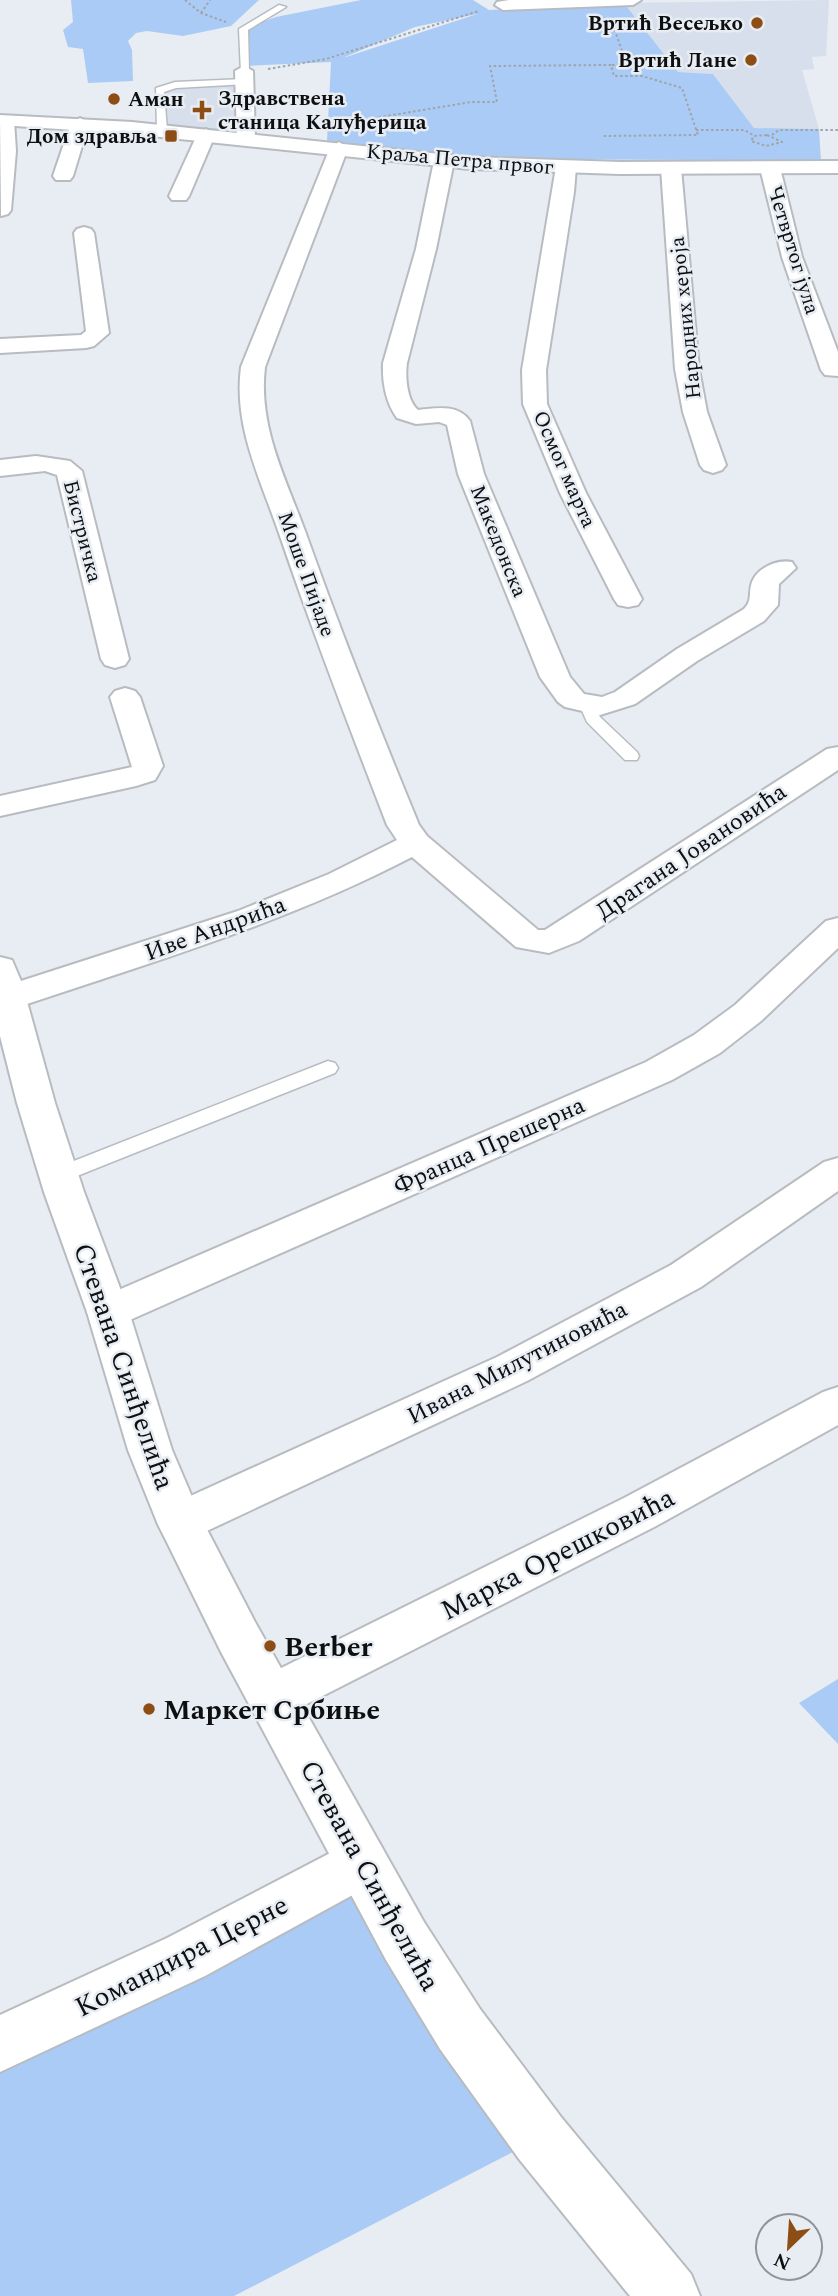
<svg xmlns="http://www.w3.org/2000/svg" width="838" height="2296" font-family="Spectral,serif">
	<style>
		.built { fill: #d6dfeb }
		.green { fill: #aacbf6; fill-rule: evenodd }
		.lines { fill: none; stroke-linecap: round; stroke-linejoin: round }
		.service-casing { stroke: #b8bcc1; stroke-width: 3 }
		.minor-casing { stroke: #b8bcc1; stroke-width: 4 }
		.tertiary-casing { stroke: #b8bcc1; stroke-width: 4 }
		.path { stroke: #a0a4a9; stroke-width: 2; stroke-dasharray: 2.5 2.5; stroke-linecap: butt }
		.service { fill: #fff; fill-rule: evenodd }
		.minor { fill: #fff; fill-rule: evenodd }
		.tertiary { fill: #fff; fill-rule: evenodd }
		.poi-dot { fill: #8d4e15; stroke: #e8edf3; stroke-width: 2.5 }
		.labels { text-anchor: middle; stroke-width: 5; stroke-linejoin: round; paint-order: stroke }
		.far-poi-label { font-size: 21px; font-weight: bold; fill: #0d0f11; stroke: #e8edf3; text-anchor: end }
		.far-street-label { font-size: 21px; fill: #0d0f11; stroke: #e8edf3 }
		.street-label { font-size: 24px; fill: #0d0f11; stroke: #e8edf3 }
		.near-street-label { font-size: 28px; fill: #0d0f11; stroke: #e8edf3 }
		.near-poi-label { font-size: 28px; font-weight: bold; fill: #0d0f11; stroke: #e8edf3; text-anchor: start }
	</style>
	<rect width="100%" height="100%" fill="#e8edf3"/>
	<path class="built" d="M829,0L826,56L812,57L814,69L802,70L819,129L754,128L713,74L678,72L624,3Z
		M244,82L246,136L162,128L159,90L167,86Z"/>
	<path class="green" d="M71,0H259L231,26L183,36L147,31L136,33L128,41L132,50L133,81L88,83L83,49L68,47L63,30L73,22Z
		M361,0H473L489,10L624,3L678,72L713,74L754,128L819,129L821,161L532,159L453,155L327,141L331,62L243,66V29L276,17ZM477,14L346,57H345L415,27Z
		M838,1679V1744L799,1703Z
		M361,1862L540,2138L234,2296H0V2032Z"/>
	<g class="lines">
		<g class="service-casing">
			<path id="service" d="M279,5L286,7L248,30L249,71L241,73L239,29Z
				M244,79L249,82L247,84L176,88L164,92L167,130L162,133L157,130L156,88L175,82Z
				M587,699L593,701L600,717L637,752L639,756L637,760H625L587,722L579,704Z
				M328,1061L335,1063L338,1068L335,1073L67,1180L59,1183L51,1180L48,1175L51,1170Z"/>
		</g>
		<g class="minor-casing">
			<path id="minor" d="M509,0H641L633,5L503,10L495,5L497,2Z
				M244,66L253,71L255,139L246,145L237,139L235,71Z
				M5,116L14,121L16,151L11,210L8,214L1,216L0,117Z
				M80,118L89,123L73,176L70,180H56L53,176L71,123Z
				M206,129L215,135L189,196L186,200H172L169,196L197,135Z
				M339,142L348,148L265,367C258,426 285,477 305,531C340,630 379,728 419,825L427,836L538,930H545L827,749L838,747V770L579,941L549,953L516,947L412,857C287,922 153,962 21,1006L8,1010L0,1007V957L12,960L21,981L238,911L329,874L397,840L387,825C350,729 313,633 280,536C261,480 233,427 241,367L330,148Z
				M444,155L454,161L436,249L407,363C405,377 407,401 418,410C436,408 458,404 470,421L484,474L570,677L584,694L602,697L615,692L677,649L744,609C753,600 748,593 752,582C758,567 778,559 792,562L796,568L779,584L778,605L764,621L697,661L635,704L600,715L565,707L558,702L540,677L458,474L447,425L439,422L416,424L397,418C386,403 382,382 383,363L416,249L434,161Z
				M566,161L576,167L574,192L546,370L547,404L586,493L642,599L638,605L628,607L618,605L614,599L560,493L523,404L522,370L556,167Z
				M671,162L681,168L699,369L707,412L726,465L722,470L713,473L704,470L700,465L683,412L675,369L661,168Z
				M770,162L780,168L802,257L838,352V376L825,375L821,370L782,257L760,168Z
				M84,227L91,229L94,233L109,333L94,346L86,348L0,353V339L81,335L86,331L74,233L77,229Z
				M36,456L70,461L82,471L129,659L125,665L115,668L105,665L101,659L57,475L45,471L0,476V460Z
				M125,688L135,691L140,697L163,766L155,780L136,786L0,816V796L132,767L110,697L115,691Z
				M838,918V948L761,1021L720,1053L672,1080L123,1323L108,1328L93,1323L87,1312L93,1301L646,1062L694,1035L735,1005L826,921Z
				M838,1158V1191L701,1287L527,1381L196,1536L180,1541L164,1536L157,1522L164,1508L497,1357L671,1265L824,1162Z
				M838,1387V1425L656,1526L289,1713L272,1719L255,1713L247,1697L255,1681L624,1498L823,1392Z
				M361,1837L380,1844L387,1862L380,1880L205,1976L0,2072V2015L167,1938Z"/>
		</g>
		<g class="tertiary-casing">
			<path id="tertiary" d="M0,115L132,122L469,157L620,162L838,161V173L620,174L469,169L132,134L0,125Z
				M8,986L21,990L26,998L55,1103L84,1192L129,1312L172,1450L201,1518L255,1622L424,1922L480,2009L561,2117L691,2274L700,2296H630L519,2159L440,2049L386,1960L221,1652L157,1522L128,1450L87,1312L44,1192L17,1103L0,1036V989Z"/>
		</g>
		<path class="path" d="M185,0L201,13L226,22
			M201,13L210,0
			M612,65H627L613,25
			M268,69L326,59L479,11
			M344,123L471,102H497L490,66L611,65L614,76H642L682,88L698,135L603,136
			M696,130H744L755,136
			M767,135L782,142L766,146L751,141L754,136Z
			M772,135L779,130H838"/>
		<use href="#service" class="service"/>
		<use href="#minor" class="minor"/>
		<use href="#tertiary" class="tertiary"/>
	</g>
	<g class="poi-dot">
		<circle cx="757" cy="23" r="7"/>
		<circle cx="751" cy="60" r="7"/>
		<circle cx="114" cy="99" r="7"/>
		<path d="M198.5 99.5h7v7h7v7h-7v7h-7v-7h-7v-7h7z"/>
		<rect x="164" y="129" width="14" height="14" rx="3.5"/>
		<circle cx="270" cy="1646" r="7"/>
		<circle cx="149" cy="1709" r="7"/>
	</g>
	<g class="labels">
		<g class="far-poi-label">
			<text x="743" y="30">Вртић Весељко</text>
			<text x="737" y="67">Вртић Лане</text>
			<text x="218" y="105" text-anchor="start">Здравствена<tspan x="218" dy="24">станица Калуђерица</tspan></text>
			<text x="128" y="106" text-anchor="start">Аман</text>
			<text x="157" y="143">Дом здравља</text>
		</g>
		<g class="far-street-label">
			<text transform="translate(460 159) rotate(5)" y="7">Краља Петра првог</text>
			<text transform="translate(794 250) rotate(73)" y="7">Четвртог јула</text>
			<text transform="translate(685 318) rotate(-96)" y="7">Народних хероја</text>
			<text transform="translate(565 469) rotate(66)" y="7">Осмог марта</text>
			<text transform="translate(83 531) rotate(76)" y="7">Бистричка</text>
			<text transform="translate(499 541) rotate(68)" y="7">Македонска</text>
			<text transform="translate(307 574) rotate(70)" y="7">Моше Пијаде</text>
		</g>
		<g class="street-label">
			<text transform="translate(691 851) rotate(-34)" y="8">Драгана Јовановића</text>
			<text transform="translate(215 928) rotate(-20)" y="8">Иве Андрића</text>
			<text transform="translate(489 1145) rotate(-24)" y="8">Франца Прешерна</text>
			<text transform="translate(517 1362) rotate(-27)" y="8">Ивана Милутиновића</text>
		</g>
		<g class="near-street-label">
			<text transform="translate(125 1366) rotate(71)" y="10">Стевана Синђелића</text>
			<text transform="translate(557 1553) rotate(-27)" y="10">Марка Орешковића</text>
			<text transform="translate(371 1875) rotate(61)" y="10">Стевана Синђелића</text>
			<text transform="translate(181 1955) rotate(-27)" y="10">Командира Церне</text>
		</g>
		<g class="near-poi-label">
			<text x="284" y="1656">Berber</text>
			<text x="163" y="1719">Маркет Србиње</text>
		</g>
	</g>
	<g transform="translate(789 2247) rotate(205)"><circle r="33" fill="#e8edf3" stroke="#909499" stroke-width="2"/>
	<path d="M0-5L12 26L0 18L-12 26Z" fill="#8d4e15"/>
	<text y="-10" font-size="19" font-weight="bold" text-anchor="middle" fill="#0d0f11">N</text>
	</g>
</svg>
